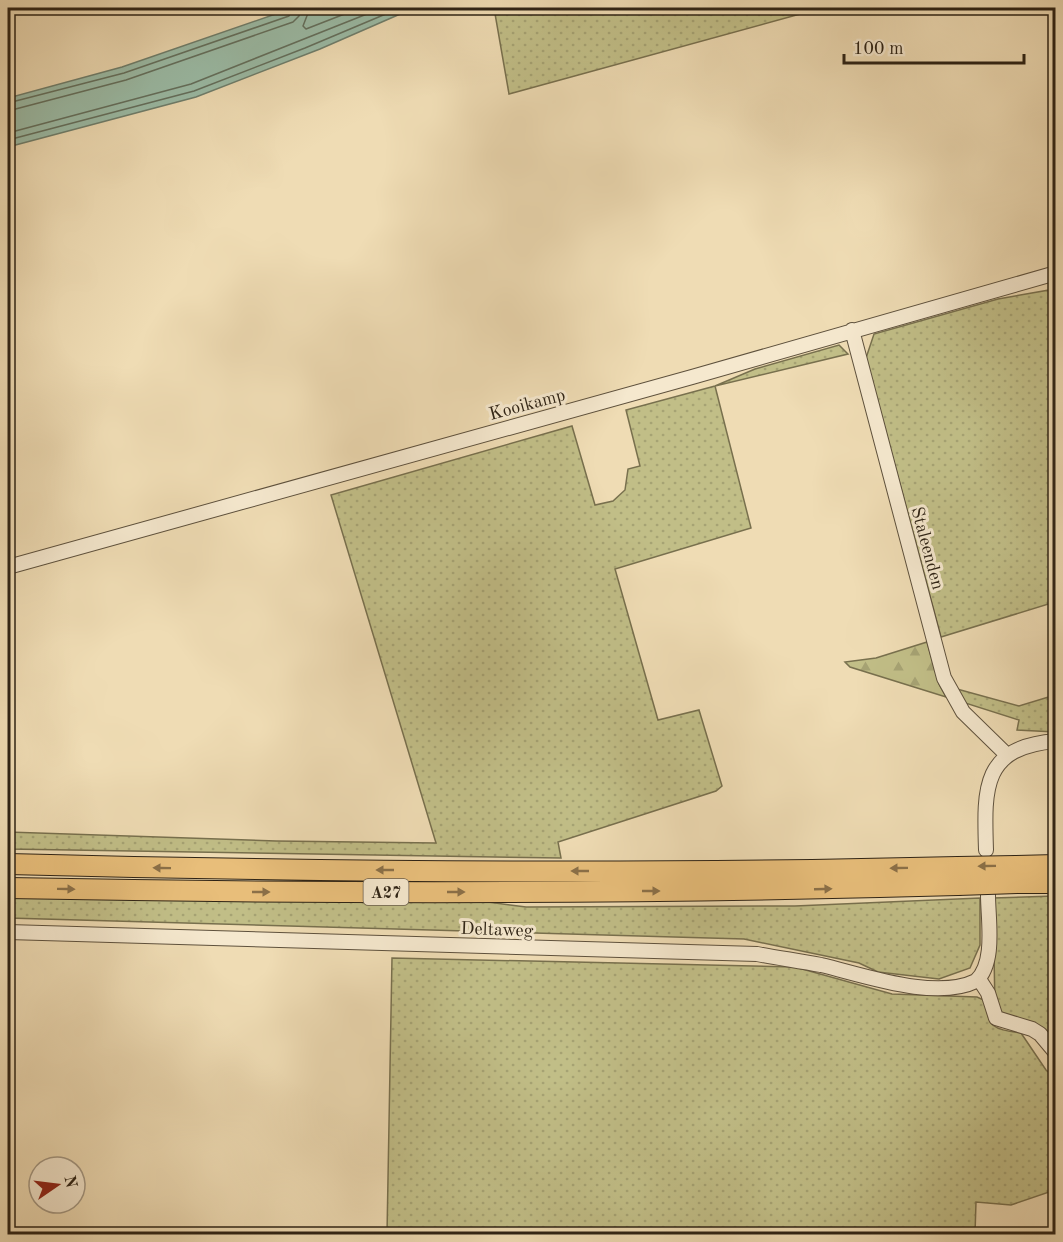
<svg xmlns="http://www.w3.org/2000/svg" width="1063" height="1242" font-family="'Old Standard TT',serif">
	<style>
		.grass { fill: url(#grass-dots); stroke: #78704e; stroke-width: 1.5 }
		.forest { fill: url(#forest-firs); stroke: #78704e; stroke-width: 1.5 }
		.water { fill: #9bbca7; stroke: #6f7f6d; stroke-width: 1.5 }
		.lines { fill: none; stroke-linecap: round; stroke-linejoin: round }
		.shore { stroke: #64705e; stroke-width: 1.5 }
		.minor-casing { stroke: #5e513d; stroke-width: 16 }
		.highway-casing { stroke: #2e2315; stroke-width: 22 }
		.minor { stroke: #f5e8ce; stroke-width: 14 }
		.highway { stroke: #e8be7a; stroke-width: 20 }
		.highway-bridge-casing { stroke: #2e2315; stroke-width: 22; stroke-linecap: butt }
		.highway-bridge { stroke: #e8be7a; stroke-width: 20 }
		.oneway { fill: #8b7048 }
		.labels { text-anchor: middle; stroke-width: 6; stroke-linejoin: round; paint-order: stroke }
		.shield { fill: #f5e8ce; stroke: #6a5e4c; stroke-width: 1.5 }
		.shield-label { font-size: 16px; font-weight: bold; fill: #2e2315 }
		.street-label { font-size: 18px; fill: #2e2315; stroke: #f5e8ce }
	</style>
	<defs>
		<pattern id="grass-dots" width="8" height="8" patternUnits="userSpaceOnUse" patternTransform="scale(1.5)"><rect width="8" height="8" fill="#c1be87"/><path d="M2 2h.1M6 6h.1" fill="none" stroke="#a6a374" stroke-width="1.8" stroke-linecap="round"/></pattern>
		<pattern id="forest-firs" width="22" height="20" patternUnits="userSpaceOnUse" patternTransform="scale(1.5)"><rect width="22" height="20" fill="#c1be87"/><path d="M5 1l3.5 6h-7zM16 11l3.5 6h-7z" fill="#a6a374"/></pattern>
	</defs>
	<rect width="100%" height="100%" fill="#efdcb4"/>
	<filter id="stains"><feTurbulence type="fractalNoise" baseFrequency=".00333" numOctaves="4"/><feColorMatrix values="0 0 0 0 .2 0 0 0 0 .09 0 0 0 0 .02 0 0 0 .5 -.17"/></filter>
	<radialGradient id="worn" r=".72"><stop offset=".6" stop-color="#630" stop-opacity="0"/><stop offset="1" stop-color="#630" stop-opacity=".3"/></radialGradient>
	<path class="grass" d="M494,8H822L509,94Z
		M1055,289V602L941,637L866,358L874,334L998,299Z
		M839,345L848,354L715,386L751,528L615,569L658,720L699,710L722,786L716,791L558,842L561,858L8,849V832L276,841L436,843L331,495L572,426L595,505L613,501L625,490L628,469L640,466L626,410L715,386L755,369Z
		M957,689L1019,706L1055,695V732L1017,730L1019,720L962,702Z
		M8,893L488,902L526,907L795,906L980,898V945L970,968L939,979L878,972L859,963L744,939L8,918Z
		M1055,896V1047L995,1008L993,898Z
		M392,958L795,967L892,994L977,997L986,1001C987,1029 995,1029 1021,1033L1046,1070L1055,1077V1190L1011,1205L976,1202L975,1234H387Z"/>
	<path class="forest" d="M927,642L939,684L946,697L850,667L845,662L876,658Z"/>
	<path class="water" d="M293,8H414L320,49L196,97L8,147V98L122,67Z"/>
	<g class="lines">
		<path class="shore" d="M310,8L303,26L306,29L360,8
			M8,103L124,73L289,16L293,8
			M8,111L126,80L293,22L299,16L301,8
			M8,133L191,84L382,8
			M8,140L194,91L305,48L400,8"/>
		<g class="minor-casing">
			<path id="minor" d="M852,330L944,678L963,712L1007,755
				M8,567L692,377L1056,273
				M986,850C984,788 982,747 1056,741
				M8,932L757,954C778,958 800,961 821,965C864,975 935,1001 976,981C996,963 988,920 988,895
				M979,979L988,993L996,1018L1032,1029L1040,1034L1056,1053"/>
		</g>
		<g class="highway-casing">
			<path id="highway" d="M8,864C324,872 641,875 958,867
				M1016,866L1056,865
				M1017,883H1056
				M8,888C324,894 641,894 958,885"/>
		</g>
		<use href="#minor" class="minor"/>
		<use href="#highway" class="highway"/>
		<g class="highway-bridge-casing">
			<path id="highway-bridge" d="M958,867L1016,866
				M958,885L1017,883"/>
		</g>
		<use href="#highway-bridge" class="highway-bridge"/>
	</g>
	<defs><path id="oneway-solid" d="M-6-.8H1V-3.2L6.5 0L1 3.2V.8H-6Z" transform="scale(1.5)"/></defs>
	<g class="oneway">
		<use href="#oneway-solid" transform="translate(987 866) rotate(179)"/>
		<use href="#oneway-solid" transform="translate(162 868) rotate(-179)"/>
		<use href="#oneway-solid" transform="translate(899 868) rotate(179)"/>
		<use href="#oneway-solid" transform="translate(385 870) rotate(-180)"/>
		<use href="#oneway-solid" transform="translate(580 871) rotate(-180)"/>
		<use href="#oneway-solid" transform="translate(66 889) rotate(1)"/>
		<use href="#oneway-solid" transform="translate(823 889) rotate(-2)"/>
		<use href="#oneway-solid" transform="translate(651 891)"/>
		<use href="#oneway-solid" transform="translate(261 892)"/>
		<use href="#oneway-solid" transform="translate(456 892)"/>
	</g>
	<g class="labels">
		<rect class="shield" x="363.5" y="879" width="45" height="26" rx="4.5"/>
		<g class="shield-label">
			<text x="386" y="898">A27</text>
		</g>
		<g class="street-label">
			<text transform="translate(527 404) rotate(-15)" y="6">Kooikamp</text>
			<text transform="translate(928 548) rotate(75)" y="6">Staleenden</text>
			<text transform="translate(497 929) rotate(2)" y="6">Deltaweg</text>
		</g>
	</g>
	<rect width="1063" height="1242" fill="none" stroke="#efdcb4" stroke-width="30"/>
	<rect x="9" y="9" width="1045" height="1224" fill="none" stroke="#2e2315" stroke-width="3"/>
	<rect x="15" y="15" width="1033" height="1212" fill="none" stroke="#2e2315" stroke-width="1.5"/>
	<g transform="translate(57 1185) rotate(76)"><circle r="28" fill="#f5e8ce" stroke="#a59984" stroke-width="1.5"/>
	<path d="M0-4.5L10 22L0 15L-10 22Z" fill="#8f2418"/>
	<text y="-9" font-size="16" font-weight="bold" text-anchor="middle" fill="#2e2315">N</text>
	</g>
	<path d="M844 54v9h180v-9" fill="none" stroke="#2e2315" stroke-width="3"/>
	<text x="853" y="54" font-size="18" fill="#2e2315" stroke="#f5e8ce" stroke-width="4.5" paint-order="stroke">100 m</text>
	<rect width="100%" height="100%" filter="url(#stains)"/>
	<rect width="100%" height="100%" fill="url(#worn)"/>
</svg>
